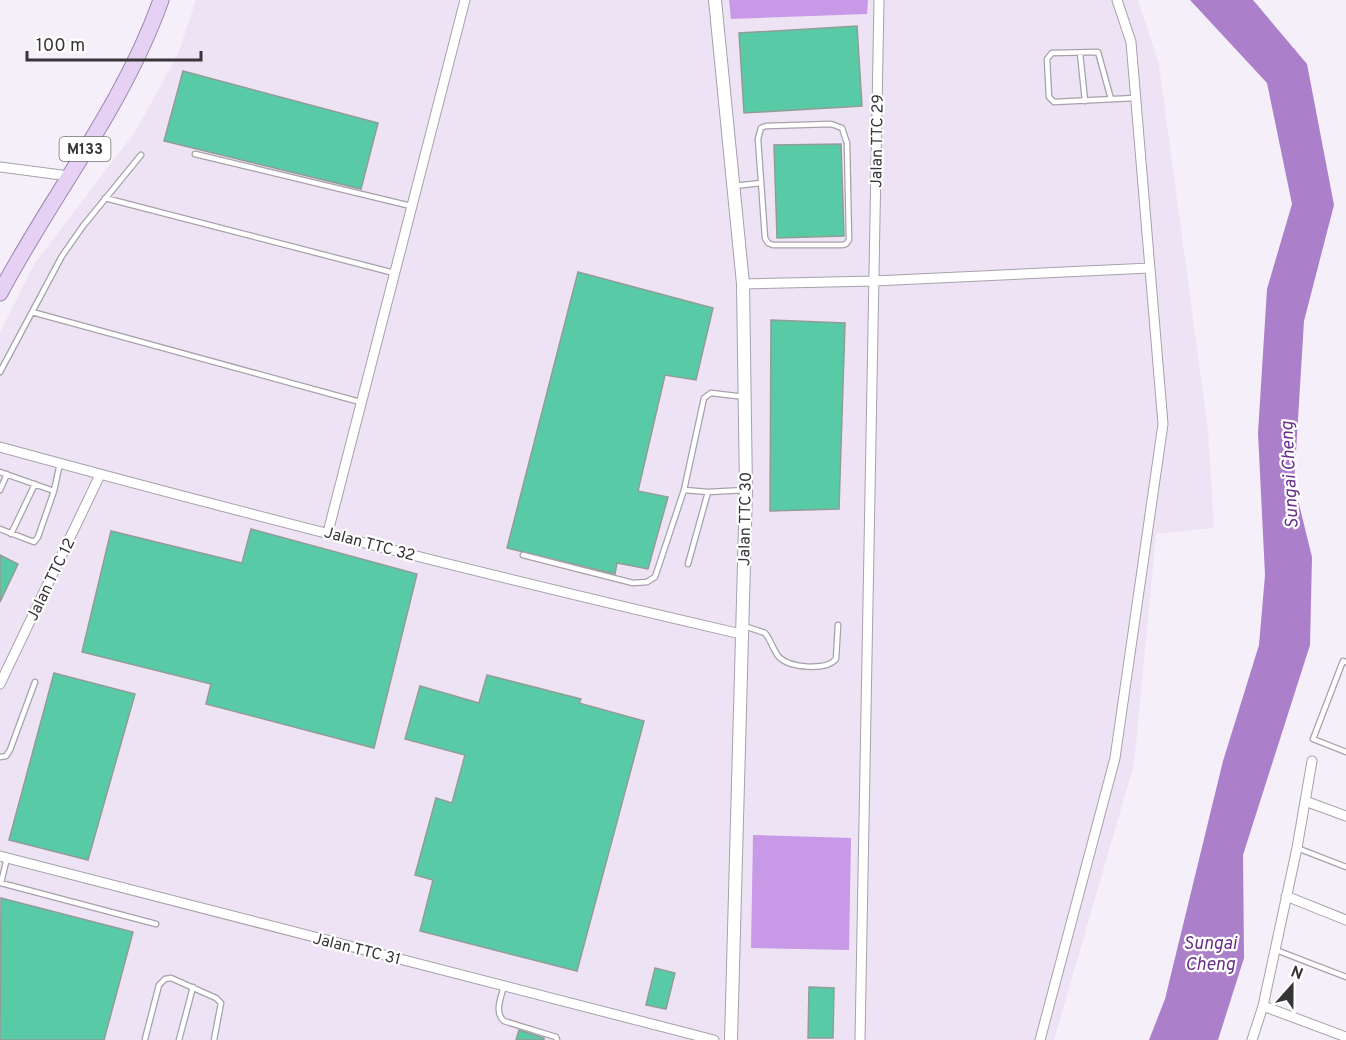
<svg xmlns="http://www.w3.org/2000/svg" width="1346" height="1040" font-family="Overpass,sans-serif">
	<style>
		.built { fill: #ede3f4 }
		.forest { fill: #c899e6 }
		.water { fill: #ac7fca }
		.building { fill: #58cba6; stroke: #919c97; stroke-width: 1.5 }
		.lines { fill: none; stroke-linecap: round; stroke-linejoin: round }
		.service-casing { stroke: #a7a1ab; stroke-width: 7 }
		.minor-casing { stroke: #a7a1ab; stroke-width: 11 }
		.tertiary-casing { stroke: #a7a1ab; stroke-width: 14 }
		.primary-casing { stroke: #9e86ae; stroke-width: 17 }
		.service { stroke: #fff; stroke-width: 4.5 }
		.minor { stroke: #fff; stroke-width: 9 }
		.tertiary { stroke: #fff; stroke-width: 12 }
		.primary { stroke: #e6d1f5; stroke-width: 15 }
		.labels { text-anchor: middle; stroke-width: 4.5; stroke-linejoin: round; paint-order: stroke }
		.shield { fill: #fefffe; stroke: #737273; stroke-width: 1.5 }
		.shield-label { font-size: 15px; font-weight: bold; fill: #373538 }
		.street-label { font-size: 16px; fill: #373538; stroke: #fefffe }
		.water-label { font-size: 18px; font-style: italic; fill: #692f89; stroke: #fefffe }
	</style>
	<rect width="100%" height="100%" fill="#f5eff9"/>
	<path class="built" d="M196,0H1138L1159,65L1208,431L1214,528L1156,534L1134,764L1054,1040H0V333L34,264L135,132L178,54Z"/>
	<path class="forest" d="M729,0H868L867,14L731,19Z
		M753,835L851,838L849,950L751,948Z"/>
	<path class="water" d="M1190,0H1253L1307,64L1334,205L1304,321L1294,484L1312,557L1310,645L1243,855L1244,958L1218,1040H1149L1165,999L1223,761L1259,645L1265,575L1258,433L1267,289L1292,204L1267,83Z"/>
	<path class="building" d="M857,26L862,106L744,113L739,33Z
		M183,71L378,123L361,189L164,141Z
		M841,144L844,236L777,238L774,145Z
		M578,272L713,308L696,380L665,375L638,491L668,497L648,569L617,563L615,574L507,548Z
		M771,320L845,323L839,509L770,511Z
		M251,529L417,574L374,748L206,704L211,684L82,652L111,531L242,563Z
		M0,555L18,564L0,602Z
		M54,673L135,694L88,860L9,840Z
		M487,675L581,699L579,703L644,721L577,971L420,931L433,880L415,875L436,798L452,803L465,755L405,739L420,686L479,703Z
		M1,898L133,932L104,1040H0Z
		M655,968L675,973L666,1009L646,1005Z
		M809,987L834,988L833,1038H808Z
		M519,1030L544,1038V1040H516Z"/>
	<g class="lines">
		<g class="service-casing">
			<path id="service" d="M1080,53L1085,101
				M1111,99L1098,52L1052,53L1047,59L1049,97L1054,102L1135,98
				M831,124L842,128L847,143L849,240L846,244L842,245H773L768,243L765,238L758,139L761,128L766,126Z
				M195,154L411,206
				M734,186L761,183
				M105,198L394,273
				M32,312L360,402
				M0,372L62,256L83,226L141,155
				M745,397L711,393L704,398L684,490L708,492L746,490
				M0,472L54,491
				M0,490L7,474
				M0,529L34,542L38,537L54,491L60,463
				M11,534L35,484
				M523,555L633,583L647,582L655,577L684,490
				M688,564L708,492
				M744,626L765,633C771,640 773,650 779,657C790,668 826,671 836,659L838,625
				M1346,662L1343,661L1313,739L1346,752
				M0,757L6,756L10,750L35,682
				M1297,848L1346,867
				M7,858L1,883L156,924
				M1276,950L1346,977
				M504,986C501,997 494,1013 504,1021L556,1037L557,1040
				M145,1039L159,985L165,979L171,978L216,998L221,1003L214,1040
				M179,1040L193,987"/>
		</g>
		<g class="minor-casing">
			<path id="minor" d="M0,167L69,176
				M743,284L874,281L1150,268
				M0,447C246,514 493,577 741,634
				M328,532L465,0
				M0,684L100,475
				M1305,801L1346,816
				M0,856L714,1040
				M1286,896L1346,920
				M1263,1006L1346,1037
				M860,1040L879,0
				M1040,1040L1115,758L1163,424L1131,42L1117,0
				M1252,1040L1263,1006L1297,848L1312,761"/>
		</g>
		<g class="tertiary-casing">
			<path id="tertiary" d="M715,0L743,284L746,490L731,1040"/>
		</g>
		<g class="primary-casing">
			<path id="primary" d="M0,293C52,195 124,105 161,0"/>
		</g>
		<use href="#service" class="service"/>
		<use href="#minor" class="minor"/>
		<use href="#tertiary" class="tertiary"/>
		<use href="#primary" class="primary"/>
	</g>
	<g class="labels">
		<rect class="shield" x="59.5" y="137" width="51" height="24" rx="4.5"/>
		<g class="shield-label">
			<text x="85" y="154">M133</text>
		</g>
		<g class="street-label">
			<text transform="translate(876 141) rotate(-89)" y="6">Jalan TTC 29</text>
			<text transform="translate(744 519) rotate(-89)" y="6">Jalan TTC 30</text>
			<text transform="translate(370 543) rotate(15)" y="6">Jalan TTC 32</text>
			<text transform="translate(50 579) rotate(-64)" y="6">Jalan TTC 12</text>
			<text transform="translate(357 948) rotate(14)" y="6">Jalan TTC 31</text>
		</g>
		<g class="water-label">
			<text transform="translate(1289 475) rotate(-93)" y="6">Sungai Cheng</text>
			<text x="1210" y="949">Sungai<tspan x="1210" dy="21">Cheng</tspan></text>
		</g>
	</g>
	<g transform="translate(1292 986) rotate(21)" stroke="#fefffe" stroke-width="4.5" paint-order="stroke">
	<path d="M0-4.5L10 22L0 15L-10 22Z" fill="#373538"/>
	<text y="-9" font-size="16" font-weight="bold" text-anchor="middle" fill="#373538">N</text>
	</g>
	<path d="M27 51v9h174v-9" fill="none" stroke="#373538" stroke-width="3"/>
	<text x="36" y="51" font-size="18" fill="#373538" stroke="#fefffe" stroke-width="4.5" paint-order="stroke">100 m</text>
</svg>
